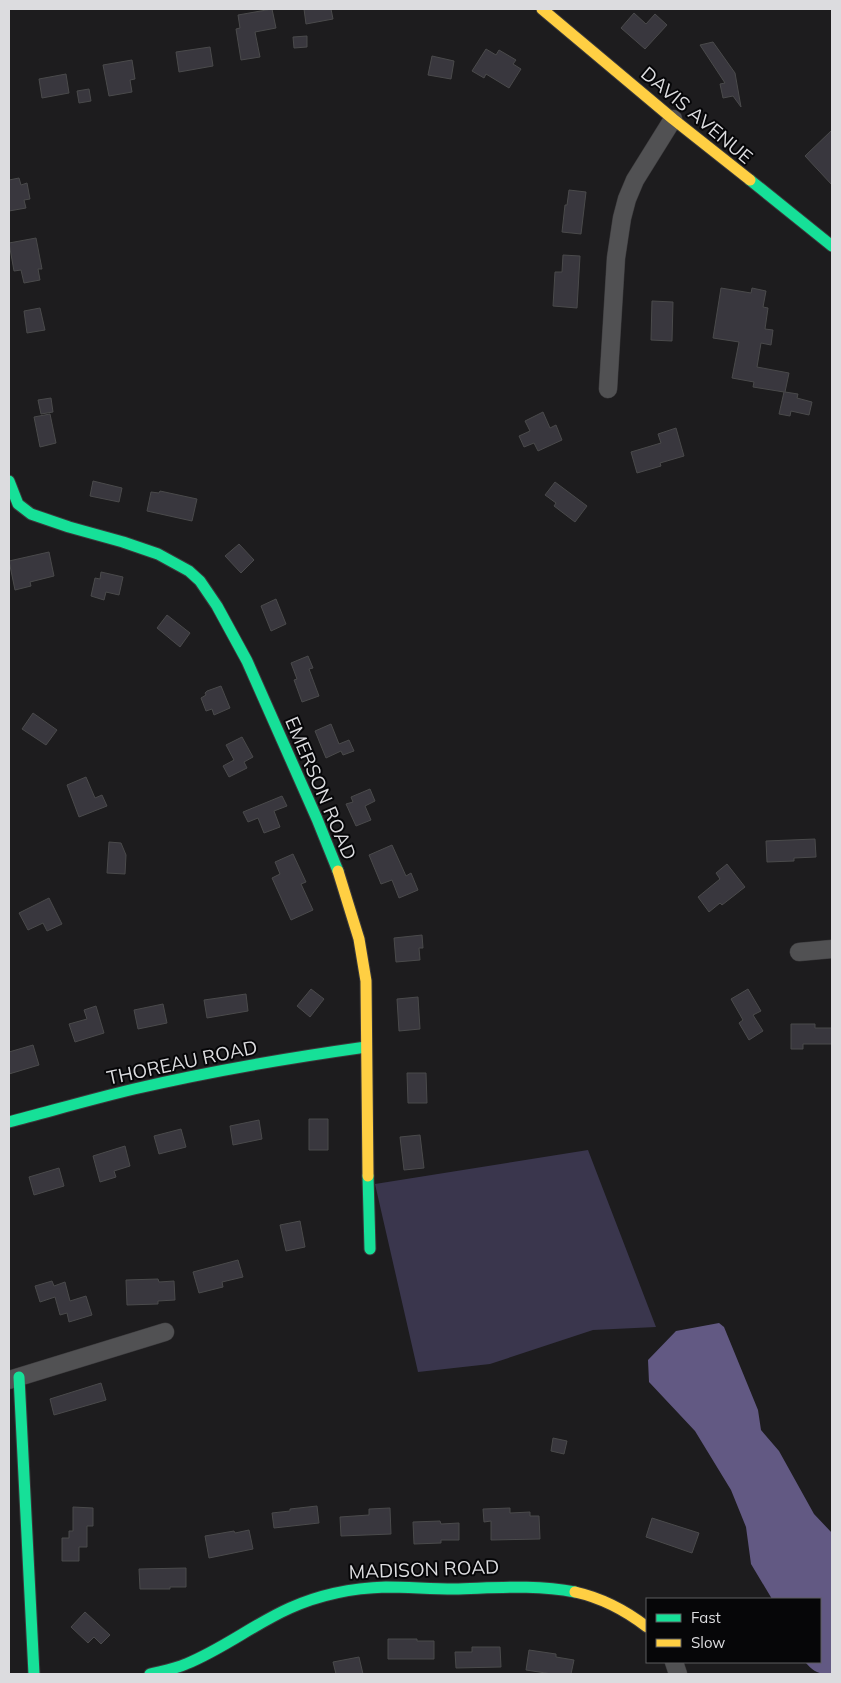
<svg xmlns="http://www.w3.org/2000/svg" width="841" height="1683" font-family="Mulish,sans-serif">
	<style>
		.green { fill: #3a364d }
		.water { fill: #625983 }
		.building { fill: #39373e; stroke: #4a4a4b }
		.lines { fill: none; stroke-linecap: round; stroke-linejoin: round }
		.street-casing { stroke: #3a393b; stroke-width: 19 }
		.fast-casing { stroke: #3a393b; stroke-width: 13 }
		.slow-casing { stroke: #3a393b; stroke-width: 13 }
		.street { stroke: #515153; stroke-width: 18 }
		.fast { stroke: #16e098; stroke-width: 11 }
		.slow { stroke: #ffcf43; stroke-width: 11 }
		.labels { text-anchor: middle; stroke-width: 4; stroke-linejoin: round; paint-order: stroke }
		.street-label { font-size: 19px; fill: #dcdcdf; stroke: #060608 }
	</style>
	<rect width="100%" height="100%" fill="#1d1c1e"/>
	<path class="green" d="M588,1150L656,1327L593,1330L490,1364L418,1372L375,1184Z"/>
	<path class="water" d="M719,1323L724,1327L758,1410L761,1430L779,1451L814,1514L832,1533V1673C820,1676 813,1671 805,1662H820V1599H772L751,1564L746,1527L731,1490L695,1431L649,1382L648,1360L676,1331Z"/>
	<path class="building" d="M272,9L276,28L255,32L260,57L241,60L236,29L240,28L238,15Z
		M304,9H331L333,19L306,24Z
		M634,13L646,24L655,14L667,25L645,49L621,28Z
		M307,36V47L294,48L293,37Z
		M713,42L735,73L741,107L733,96L723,98L720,84L725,83L700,45Z
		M210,47L213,66L179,72L176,52Z
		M486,49L496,55L499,50L516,60L513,64L521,69L509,88L486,74L484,78L472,71Z
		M432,56L454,61L451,79L428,75Z
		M132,60L135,79L130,80L132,92L109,96L103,65Z
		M66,74L69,93L42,98L39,79Z
		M89,89L91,101L79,103L77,91Z
		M832,130V185L805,156Z
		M19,178L21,185L27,183L30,199L24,200L26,208L9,211V180Z
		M569,190L586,192L581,234L562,232L565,205H567Z
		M36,238L42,269H38L40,280L24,283L21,270L14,271L9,243Z
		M563,255L580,256L577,308L553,306L555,272H562Z
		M721,288L751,293L752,288L766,291L763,307L768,308L765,329L773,330L771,345L761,343L757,367L789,373L785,392L798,394L797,398L812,402L809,415L791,411L790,416L779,414L784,392L753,387L754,382L732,378L739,342L713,338Z
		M652,301L673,302L672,341L651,340Z
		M40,308L45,330L27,333L24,311Z
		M51,398L53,412L41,414L38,400Z
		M543,412L550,428L556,425L562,440L538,451L534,443L524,447L519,436L530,431L525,421Z
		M50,414L56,443L40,447L34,417Z
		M676,428L684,456L660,463L661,466L637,473L631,452L661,443L658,434Z
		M93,481L122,488L119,502L90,496Z
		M555,482L587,506L575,522L554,506L556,503L545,495Z
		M160,491L197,499L192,521L147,511L151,492L159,493Z
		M239,544L254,560L241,573L225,556Z
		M49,552L54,576L30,582L31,586L15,590L9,561Z
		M101,572L123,577L119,595L106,592L104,600L91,596L95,578L100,579Z
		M276,599L286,624L271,631L261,606Z
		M167,615L190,633L180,647L157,628Z
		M308,656L313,668L309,669L319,696L302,702L294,680L297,679L291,663Z
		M221,686L230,708L214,715L212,709L206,711L201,698L206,695L205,693L207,691Z
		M33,713L57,730L46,745L22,729Z
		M331,724L339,744L349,740L354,751L343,755L341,751L326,758L315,731Z
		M242,737L253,757L244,762L247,768L229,777L223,766L234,760L226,745Z
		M86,777L95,798L102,795L107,806L79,817L67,785Z
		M370,789L375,801L365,806L371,820L356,826L346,804L353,802L351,797Z
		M282,796L287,806L274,811L280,827L264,833L258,818L248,822L243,812Z
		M815,839L816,857L794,858V861L767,862L766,841Z
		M109,842L121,843L126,855L125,874L107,873Z
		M392,845L406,876L411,873L418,890L399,898L392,880L381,884L369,855Z
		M293,854L306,882L301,884L313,910L291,920L272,878L280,874L275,862Z
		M727,864L745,887L722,905L720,903L709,912L698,897L720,879L716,873Z
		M49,898L62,924L47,931L43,923L28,930L19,913Z
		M422,935L423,948H419L420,960L396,962L394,938Z
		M311,989L324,999L310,1017L297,1006Z
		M748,989L761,1011L753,1015L763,1031L749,1040L739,1023L743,1020L731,999Z
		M246,994L248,1011L207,1018L204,1000Z
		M418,997L420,1029L399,1031L397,999Z
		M163,1004L167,1023L138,1029L134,1010Z
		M96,1006L104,1033L75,1042L69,1024L87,1019L84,1010Z
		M791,1024H815V1028H832V1044H803V1049H791Z
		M33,1045L39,1065L9,1074V1052Z
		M407,1073H426L427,1103H408Z
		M309,1119H328V1150H309Z
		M259,1120L262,1139L233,1145L230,1126Z
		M181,1129L186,1147L159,1154L154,1136Z
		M420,1135L424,1168L404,1170L400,1137Z
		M125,1146L130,1166L114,1171L116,1177L100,1182L93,1156Z
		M59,1168L64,1186L34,1195L29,1177Z
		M300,1221L305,1247L286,1251L280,1225Z
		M238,1260L243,1277L222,1282L223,1287L199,1293L193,1272Z
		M158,1279L159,1282L174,1281L175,1300L158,1301V1304L127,1305L126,1280Z
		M52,1281L54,1286L65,1282L70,1301L86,1296L92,1315L69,1322L67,1313L60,1315L55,1297L40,1302L35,1286Z
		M101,1383L106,1400L54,1415L50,1399Z
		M553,1438L567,1441L564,1454L551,1451Z
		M317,1506L319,1523L274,1528L272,1513L290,1511V1509Z
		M73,1507L93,1508V1526H87V1547H79V1561H62V1538H69V1531H73Z
		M390,1508L391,1534L341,1536L340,1517L369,1515V1509Z
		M510,1508V1513L530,1512V1516H539L540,1539L491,1540V1521L484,1522L483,1509Z
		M652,1518L699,1533L692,1553L646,1537Z
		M440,1521L441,1524L459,1523V1540H441V1543L414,1544L413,1522Z
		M249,1530L253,1549L209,1558L205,1536L234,1531L235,1533Z
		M186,1568V1587H170V1589H140L139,1569Z
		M85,1612L110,1635L101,1644L94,1637L88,1643L71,1627Z
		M388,1639H417V1641H434V1659H388Z
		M472,1647H500L501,1667L456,1668L455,1652H472Z
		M529,1650L556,1654V1657L574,1660L571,1674H552L526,1670Z
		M359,1657L363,1674H336L333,1662Z"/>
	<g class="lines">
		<g class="street-casing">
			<path id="street" d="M608,389L616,258L622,218L627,199L635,180L673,119
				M799,952L832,949
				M9,1380L165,1332
				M674,1662L678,1674"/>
		</g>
		<g class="fast-casing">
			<path id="fast" d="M750,180L832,246
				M9,481L18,504L31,514L69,527L123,542L158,554L189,571L200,581L217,606L247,661L317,819L338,871
				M9,1122C51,1111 92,1099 134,1089C211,1071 288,1058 366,1047
				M368,1176L370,1249
				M19,1377L34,1674
				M150,1674C162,1671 175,1669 186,1664C223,1649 254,1624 290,1608C319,1595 353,1588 386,1587C408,1587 431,1589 454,1589C494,1588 535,1584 575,1592"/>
		</g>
		<g class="slow-casing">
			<path id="slow" d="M542,9L673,119L750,180
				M338,871L359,939L366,981L368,1176
				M575,1592C602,1598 625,1610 647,1627"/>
		</g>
		<use href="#street" class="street"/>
		<use href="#fast" class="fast"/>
		<use href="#slow" class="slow"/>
	</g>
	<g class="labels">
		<g class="street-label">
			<text transform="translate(697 115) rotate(40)" y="7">DAVIS AVENUE</text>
			<text transform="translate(321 788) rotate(67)" y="7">EMERSON ROAD</text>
			<text transform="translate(182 1062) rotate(-12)" y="7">THOREAU ROAD</text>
			<text transform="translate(424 1569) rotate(-2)" y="7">MADISON ROAD</text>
		</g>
	</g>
	<rect width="841" height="1683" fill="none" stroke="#dcdcdf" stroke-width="20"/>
	<rect x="646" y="1598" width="175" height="65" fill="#060608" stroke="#5c5c5e"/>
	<rect x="656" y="1614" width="25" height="8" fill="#16e098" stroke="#5c5c5e"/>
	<text x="691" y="1623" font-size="15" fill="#dcdcdf">Fast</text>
	<rect x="656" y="1639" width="25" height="8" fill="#ffcf43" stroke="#5c5c5e"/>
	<text x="691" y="1648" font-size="15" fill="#dcdcdf">Slow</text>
</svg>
